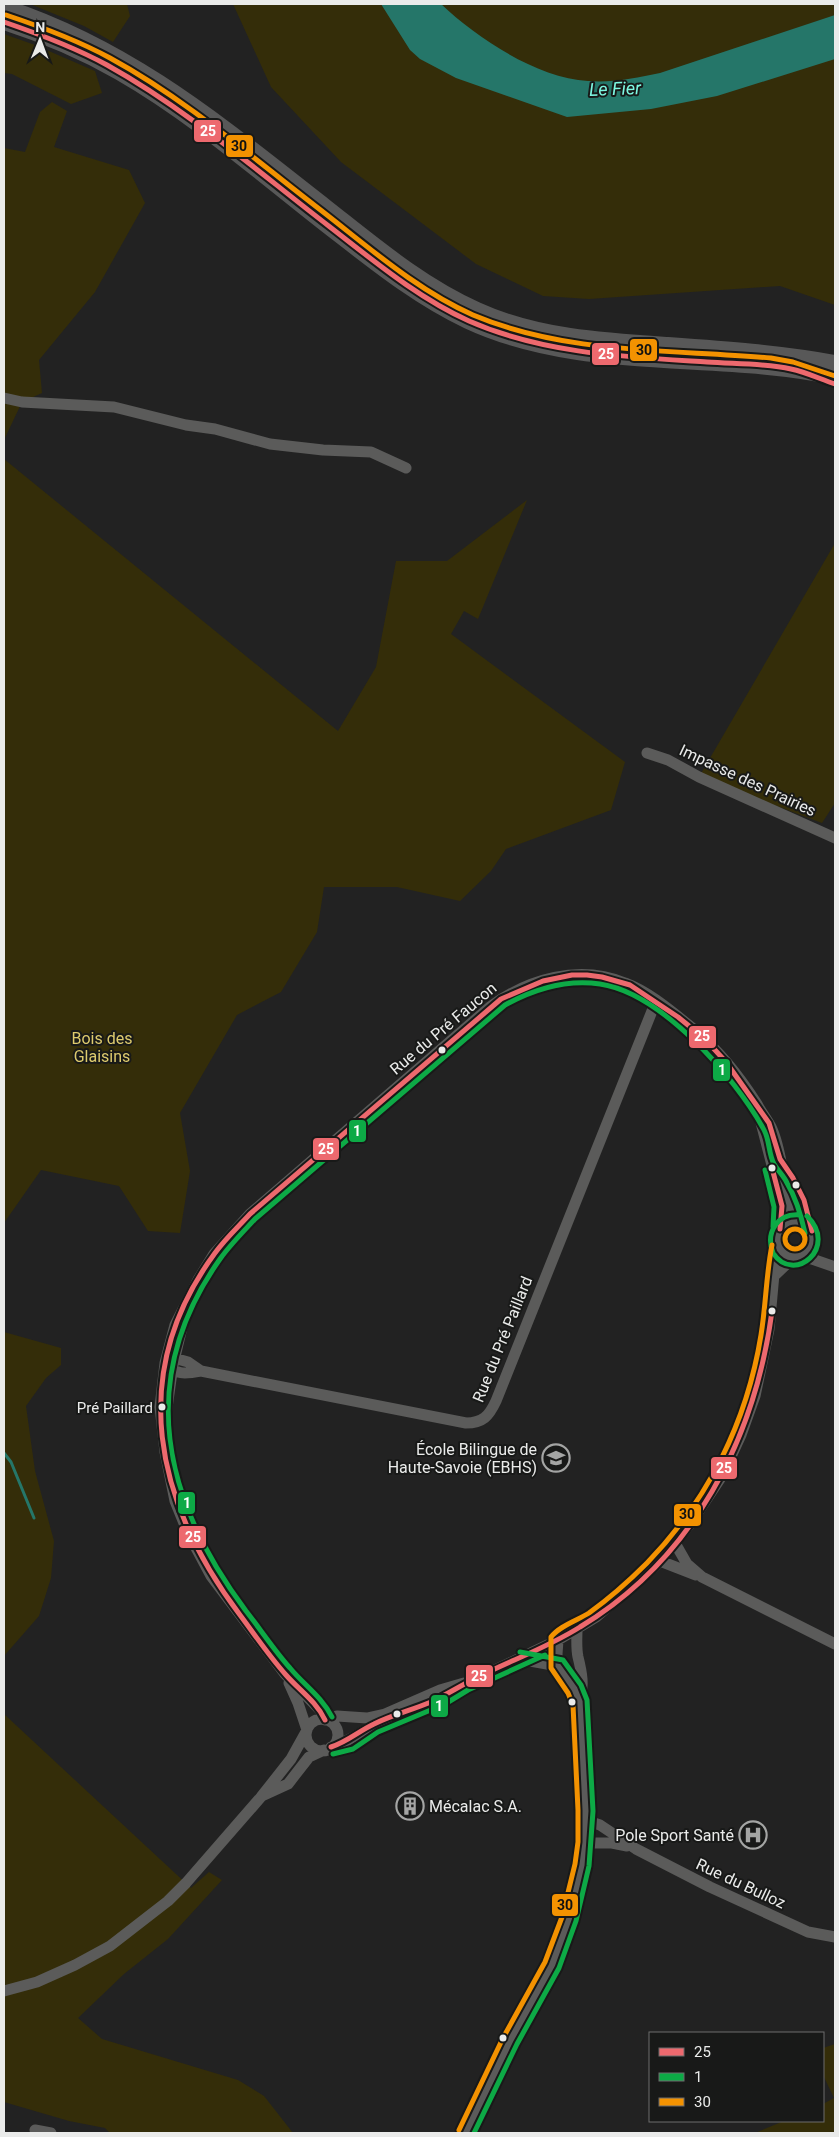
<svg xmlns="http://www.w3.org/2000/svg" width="839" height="2137" font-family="Roboto,sans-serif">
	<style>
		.green { fill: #342d09 }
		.water { fill: #257669 }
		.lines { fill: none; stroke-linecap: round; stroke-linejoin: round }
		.stream { stroke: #257669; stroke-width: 3 }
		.minor { stroke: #5b5b5a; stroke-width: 11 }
		.highway { stroke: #585858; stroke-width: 16 }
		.bus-1-casing { stroke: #181918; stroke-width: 9 }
		.bus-2-casing { stroke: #181918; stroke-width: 9 }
		.bus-3-casing { stroke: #181918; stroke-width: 9 }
		.bus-1 { stroke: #ed696e; stroke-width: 5 }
		.bus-2 { stroke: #0daa46; stroke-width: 5 }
		.bus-3 { stroke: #f39201; stroke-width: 5 }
		.bus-dot { fill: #eaebea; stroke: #181918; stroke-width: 2 }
		.labels { text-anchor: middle; stroke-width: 4; stroke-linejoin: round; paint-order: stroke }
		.bus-label { font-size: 15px; fill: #eaebea; stroke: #181918; text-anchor: end }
		.street-label { font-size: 16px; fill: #eaebea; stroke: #181918 }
		.park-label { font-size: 16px; fill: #ddca6d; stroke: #181918 }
		.poi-label { font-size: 16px; fill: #eaebea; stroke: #181918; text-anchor: end }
		.water-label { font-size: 18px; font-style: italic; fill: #7ef8e2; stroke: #181918 }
		.line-badge { stroke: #181918; stroke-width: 2 }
		.badge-label { font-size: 14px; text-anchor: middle; font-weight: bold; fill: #fff }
		.pale-badge-label { font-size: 14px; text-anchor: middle; font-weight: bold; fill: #111 }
	</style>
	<rect width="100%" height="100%" fill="#222"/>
	<path class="green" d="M30,4H127L130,16L113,42L84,26Z
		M233,4H835V305L780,286L589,299L543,296L476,264L341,162L271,87Z
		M4,34L35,45L95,71L102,93L71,104L12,74L4,73Z
		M52,102L67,111L54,147L129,170L145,203L95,292L39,360L42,393L22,402L4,440V148L25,152L40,112Z
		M4,459L338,731L376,667L396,561H447L527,500L478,619L464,611L451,634L625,762L611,810L506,849L491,871L460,901L397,887H324L317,932L281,992L237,1015L180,1113L190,1171L180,1233L148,1231L119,1186L41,1170L4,1223Z
		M835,543V803L822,823L699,777Z
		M4,1332L61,1348V1365L46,1378L26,1406L35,1471L54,1541L51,1578L39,1616L4,1656Z
		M4,1714L191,1888L209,1872L222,1880L168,1939L124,1974L78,2018L102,2039L238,2080L264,2096L293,2133H110L105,2128L69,2121L4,2102Z
		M835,2044V2133H755L784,2121H823V2104L834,2098L823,2075V2048Z"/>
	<path class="water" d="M381,4H441C477,38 537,78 588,81C611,83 637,78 660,73L835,15V59L717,96L651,109L567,117L456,78L420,59L410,50Z"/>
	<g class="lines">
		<path class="stream" d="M4,1453L11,1462L34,1518"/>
		<path class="minor" d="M4,398L22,402L114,407L186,425L215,429L270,444L323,450L371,452L406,468
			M647,753L668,760L699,777L835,838
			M758,1111L782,1204L783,1220L780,1229
			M800,1257L812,1259L835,1267
			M774,1276L794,1257
			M201,1371L188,1362L174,1358L165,1363C175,1375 185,1374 201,1371L466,1423C483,1423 489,1416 496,1401L656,1001
			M165,1422L173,1365L186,1311
			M675,1543L687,1564L702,1577L835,1644
			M660,1561L696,1575
			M577,1629C577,1638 576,1648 578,1657C582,1673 584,1685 580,1701
			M519,1659L558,1666
			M289,1683L298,1703L307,1730
			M464,1683L440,1690L385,1714L367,1718L337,1716L325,1720L321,1711L285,1674L211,1576L188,1533L175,1501L165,1452L160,1407L165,1363L175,1325L198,1280L214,1254L250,1214L490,1007C528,979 579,964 625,983C649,992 671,1011 691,1027C719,1051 737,1073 757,1104C761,1112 767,1119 771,1127C785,1156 780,1192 800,1220C804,1225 810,1227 813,1233C817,1248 802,1262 788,1256C767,1246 779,1217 802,1222
			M459,1687L558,1640L596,1617L656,1565L690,1524L722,1476L741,1435L755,1396L769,1329L775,1263L779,1246
			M306 1735a16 16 0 1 1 32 0a16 16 0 1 1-32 0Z
			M331,1747C352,1741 367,1727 387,1719
			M264,1795L288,1784L309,1757L324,1750
			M585,1820L600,1825L636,1849L710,1887L808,1932L835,1937
			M585,1843H612L627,1846
			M4,1991L37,1982L75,1965L110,1946L168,1901L186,1883L261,1797L291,1759L306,1732
			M35,2130L51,2133
			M466,2133L510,2041L552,1965L569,1919L582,1865L585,1843L586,1810L580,1703L575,1689L558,1666L557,1654L558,1640"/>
		<path class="highway" d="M4,7C132,49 223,127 327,208C374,245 421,285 477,310C536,337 604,341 668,345C724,349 780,353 835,363
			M4,22C44,35 82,51 119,72C194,115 261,174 329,227C373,261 417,297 468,321C582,374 715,351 835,377"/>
		<g class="bus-1-casing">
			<path id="bus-1" d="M4,22C39,34 74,47 107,65C188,110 257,171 330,227C374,261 418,298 469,321C544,354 627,357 707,362C735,364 764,363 791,369C806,372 820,379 835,384
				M772,1168L782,1206L780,1229
				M325,1720C316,1701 299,1690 286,1675C269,1656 255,1635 240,1615C155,1502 126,1374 215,1253C225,1239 238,1227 250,1214L501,999L543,981L572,975H587L602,977L630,985L678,1017L704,1038L726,1062L769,1123L780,1159L793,1178L804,1200L812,1231
				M331,1747C347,1742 359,1731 374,1724C392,1715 412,1710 431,1702C446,1695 460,1686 474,1679C509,1661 547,1648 580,1627C693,1559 755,1439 772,1311"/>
		</g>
		<g class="bus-2-casing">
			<path id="bus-2" d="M765,1170L774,1207L773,1227
				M800,1215C778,1213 765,1232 773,1253C794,1285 839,1247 807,1216
				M332,1717C322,1697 304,1685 290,1668C274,1650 261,1630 246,1611C163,1500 135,1379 220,1259C230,1245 243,1232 255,1219L505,1005C534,989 566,979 600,984C661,993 734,1076 763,1128C770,1139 768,1153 774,1164C778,1171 784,1176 787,1183C796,1198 801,1215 805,1233
				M333,1754L353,1749L378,1732L445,1704L468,1690L545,1655
				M474,2133L517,2044L559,1968L576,1921L589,1866L593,1811L587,1700L581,1685L563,1660L520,1652"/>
		</g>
		<g class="bus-3-casing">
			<path id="bus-3" d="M6,15C42,27 77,40 110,58C189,101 256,161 327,215C373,251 419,291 473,315C568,355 671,349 771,358L793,362L835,376
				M785 1239a10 10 0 1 1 20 0a10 10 0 1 1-20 0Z
				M459,2130L503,2038L545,1962L562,1917L575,1864L578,1842V1810L573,1705L568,1693L551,1668V1637C559,1626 578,1620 589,1613C610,1598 629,1581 647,1563C708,1500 747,1422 761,1335C766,1305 766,1275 772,1245"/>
		</g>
		<use href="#bus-1" class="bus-1"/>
		<use href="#bus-2" class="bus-2"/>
		<use href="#bus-3" class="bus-3"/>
	</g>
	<defs>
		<g id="school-ring" transform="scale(1.4375)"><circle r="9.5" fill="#181918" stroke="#a4a5a4" stroke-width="1.5"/><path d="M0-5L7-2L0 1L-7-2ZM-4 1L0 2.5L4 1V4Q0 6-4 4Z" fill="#a4a5a4"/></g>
		<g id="building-ring" transform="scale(1.4375)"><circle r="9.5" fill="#181918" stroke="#a4a5a4" stroke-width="1.5"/><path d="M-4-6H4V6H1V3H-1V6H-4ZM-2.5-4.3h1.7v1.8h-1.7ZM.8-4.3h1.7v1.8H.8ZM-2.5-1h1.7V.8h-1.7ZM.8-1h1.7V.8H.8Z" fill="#a4a5a4"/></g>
		<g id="hospital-ring" transform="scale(1.4375)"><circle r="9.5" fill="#181918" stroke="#a4a5a4" stroke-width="1.5"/><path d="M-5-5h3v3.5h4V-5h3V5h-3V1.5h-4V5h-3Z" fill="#a4a5a4"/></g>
	</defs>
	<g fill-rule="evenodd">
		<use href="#school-ring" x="556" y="1458"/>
		<use href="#building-ring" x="410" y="1806"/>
		<use href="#hospital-ring" x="753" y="1835"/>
	</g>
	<g class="bus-dot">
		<circle cx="442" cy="1050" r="4.5"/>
		<circle cx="772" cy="1168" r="4.5"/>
		<circle cx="796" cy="1185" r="4.5"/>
		<circle cx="772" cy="1311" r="4.5"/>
		<circle cx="162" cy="1407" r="4.5"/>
		<circle cx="572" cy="1702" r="4.5"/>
		<circle cx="397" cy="1714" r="4.5"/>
		<circle cx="503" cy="2038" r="4.5"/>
	</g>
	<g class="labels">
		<g class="bus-label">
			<text x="153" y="1413">Pré Paillard</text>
		</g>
		<g class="street-label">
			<text transform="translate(748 780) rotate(25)" y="6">Impasse des Prairies</text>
			<text transform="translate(443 1028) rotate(-40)" y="6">Rue du Pré Faucon</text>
			<text transform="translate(502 1339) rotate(-68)" y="6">Rue du Pré Paillard</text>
			<text transform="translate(741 1883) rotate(25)" y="6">Rue du Bulloz</text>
		</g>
		<g class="park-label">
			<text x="102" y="1044">Bois des<tspan x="102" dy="18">Glaisins</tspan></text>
		</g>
		<g class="poi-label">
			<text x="537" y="1455">École Bilingue de<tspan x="537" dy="18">Haute-Savoie (EBHS)</tspan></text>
			<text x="429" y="1812" text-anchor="start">Mécalac S.A.</text>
			<text x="734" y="1841">Pole Sport Santé</text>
		</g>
		<g class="water-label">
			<text transform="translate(615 89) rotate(-2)" y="6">Le Fier</text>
		</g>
	</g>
	<g class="line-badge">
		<rect x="193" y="119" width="29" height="24" rx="5" fill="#ed696e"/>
		<rect x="225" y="134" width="29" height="24" rx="5" fill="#f39201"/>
		<rect x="629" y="338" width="29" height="24" rx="5" fill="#f39201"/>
		<rect x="591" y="342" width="29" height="24" rx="5" fill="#ed696e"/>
		<rect x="688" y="1025" width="29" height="24" rx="5" fill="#ed696e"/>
		<rect x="712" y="1058" width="19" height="24" rx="5" fill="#0daa46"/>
		<rect x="348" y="1119" width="19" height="24" rx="5" fill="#0daa46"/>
		<rect x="312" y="1137" width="28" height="24" rx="5" fill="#ed696e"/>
		<rect x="710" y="1456" width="28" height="24" rx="5" fill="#ed696e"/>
		<rect x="177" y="1491" width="19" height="24" rx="5" fill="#0daa46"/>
		<rect x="673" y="1503" width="29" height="24" rx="5" fill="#f39201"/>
		<rect x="178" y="1525" width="29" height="24" rx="5" fill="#ed696e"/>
		<rect x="465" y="1664" width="29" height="24" rx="5" fill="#ed696e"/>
		<rect x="430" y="1694" width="19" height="24" rx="5" fill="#0daa46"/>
		<rect x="551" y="1893" width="28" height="24" rx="5" fill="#f39201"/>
	</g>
	<g class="badge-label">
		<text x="208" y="136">25</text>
		<text x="606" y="359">25</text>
		<text x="702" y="1041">25</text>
		<text x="722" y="1075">1</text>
		<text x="357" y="1136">1</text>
		<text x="326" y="1154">25</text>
		<text x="724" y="1473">25</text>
		<text x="187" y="1508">1</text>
		<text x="193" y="1542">25</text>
		<text x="479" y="1681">25</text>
		<text x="439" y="1711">1</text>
	</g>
	<g class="pale-badge-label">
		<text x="239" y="151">30</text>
		<text x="644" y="355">30</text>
		<text x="687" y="1519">30</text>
		<text x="565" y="1910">30</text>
	</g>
	<rect width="839" height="2137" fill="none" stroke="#eaebea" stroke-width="10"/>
	<rect x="649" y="2032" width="175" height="90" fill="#181918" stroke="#6c6d6c"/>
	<rect x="659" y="2048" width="25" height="8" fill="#ed696e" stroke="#6c6d6c"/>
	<text x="694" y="2057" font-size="15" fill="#eaebea">25</text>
	<rect x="659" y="2073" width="25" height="8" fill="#0daa46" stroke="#6c6d6c"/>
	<text x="694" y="2082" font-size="15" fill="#eaebea">1</text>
	<rect x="659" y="2098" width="25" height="8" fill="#f39201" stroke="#6c6d6c"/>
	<text x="694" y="2107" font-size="15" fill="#eaebea">30</text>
	<g transform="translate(40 40) rotate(1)" stroke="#181918" stroke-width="4" paint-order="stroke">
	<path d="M0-4L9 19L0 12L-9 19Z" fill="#eaebea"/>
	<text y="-8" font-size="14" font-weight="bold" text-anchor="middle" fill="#eaebea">N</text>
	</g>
</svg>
